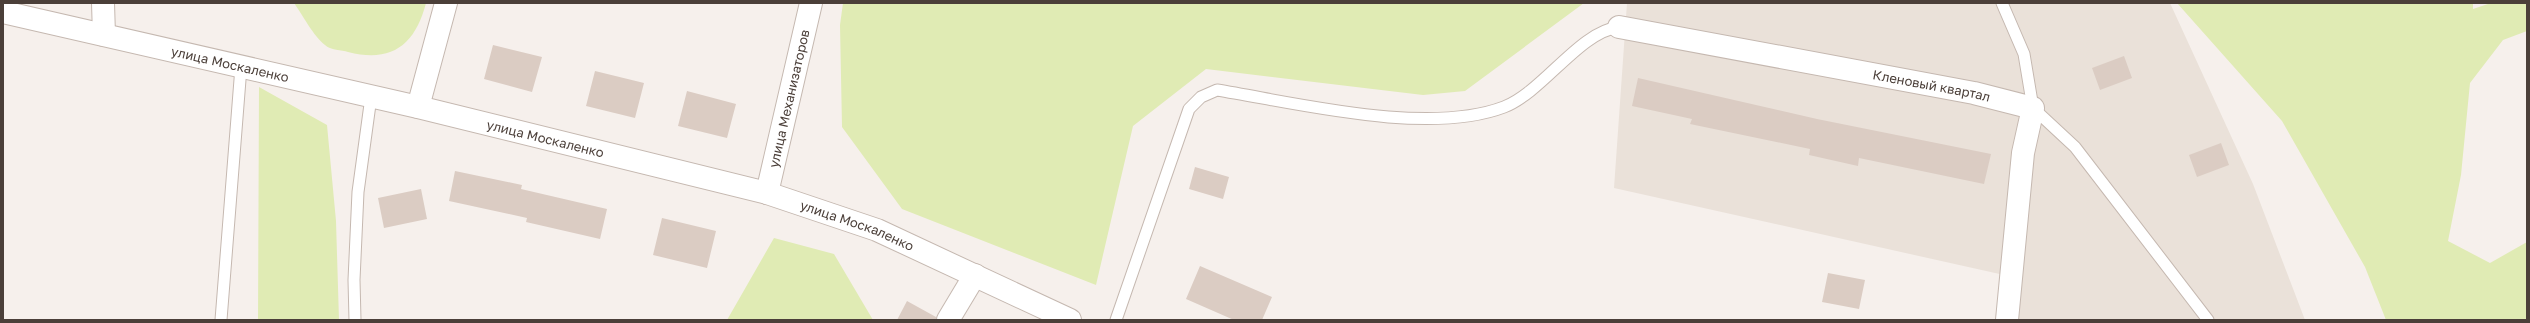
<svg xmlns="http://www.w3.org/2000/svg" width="2530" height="323" font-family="'Golos Text',sans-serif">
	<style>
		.residential { fill: #eae1d9 }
		.green { fill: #e0ebb4 }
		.building { fill: #dbccc3 }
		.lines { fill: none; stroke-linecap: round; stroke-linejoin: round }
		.service-casing { stroke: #c5b8b0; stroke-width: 13 }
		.minor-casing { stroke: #c5b8b0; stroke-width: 24 }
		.service { stroke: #fff; stroke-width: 11 }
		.minor { stroke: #fff; stroke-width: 22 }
		.labels { text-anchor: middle; stroke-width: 3; stroke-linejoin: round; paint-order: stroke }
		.street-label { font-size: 13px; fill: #4b3f39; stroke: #fff }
	</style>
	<rect width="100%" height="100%" fill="#f6f0ec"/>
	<path class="residential" d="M1627,3H2170L2253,184L2305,320H2018L2022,279L1614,188Z"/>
	<path class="green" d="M294,3H426C415,45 392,63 348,52C342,50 330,50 325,45C314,37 302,14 294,3Z
		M843,3H1584L1465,91L1423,95L1206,69L1133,126L1096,285L902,209L842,127L840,25Z
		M2177,3H2473V9L2491,3H2527V31L2503,40L2470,83L2461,175L2448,241L2490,263L2527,242V320H2386L2365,267L2282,121Z
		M259,87L327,125L336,221L339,320H258Z
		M774,238L834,254L873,320H727Z"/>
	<path class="building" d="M493,45L542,57L532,92L484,79Z
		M2124,56L2132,78L2100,90L2092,68Z
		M595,71L644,83L635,118L586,106Z
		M1638,78L1817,119L1991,154L1984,184L1859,158L1858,166L1809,155L1810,149L1690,124L1692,119L1632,106Z
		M687,91L736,104L727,138L678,126Z
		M2221,143L2229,165L2197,177L2189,155Z
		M1195,167L1229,177L1223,199L1189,189Z
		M455,171L522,185L521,189L607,209L600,239L526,222L527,218L449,201Z
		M421,189L427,219L384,228L378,198Z
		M662,218L716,231L707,268L653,255Z
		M1200,266L1272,297L1262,320H1234L1186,299Z
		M1828,273L1865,280L1859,309L1822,302Z
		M907,301L936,317V320H897Z"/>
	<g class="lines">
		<g class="service-casing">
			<path id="service" d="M2002,3L2024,54L2033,108L2075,147L2208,320
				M221,320L241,67
				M355,320L354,280L358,192L371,97
				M1116,320L1189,109L1201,97L1217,90C1297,103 1428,136 1504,107C1544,91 1579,32 1619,27"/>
		</g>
		<g class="minor-casing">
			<g id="minor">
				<path d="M103,3L104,35"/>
				<path id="s1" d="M3,12L418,107L767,193L877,230L1070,320"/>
				<path id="s2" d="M1619,27L1974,93L2033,108L2023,153L2007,320"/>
				<path d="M418,107L446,3"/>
				<path id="s3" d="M767,193L811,3"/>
				<path d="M948,320L975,275"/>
			</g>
		</g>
		<use href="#service" class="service"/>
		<use href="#minor" class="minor"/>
	</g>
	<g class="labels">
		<g class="street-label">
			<text dy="5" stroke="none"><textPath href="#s1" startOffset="233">улица Москаленко</textPath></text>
			<text dy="5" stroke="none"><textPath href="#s2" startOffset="318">Кленовый квартал</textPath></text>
			<text dy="5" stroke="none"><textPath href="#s3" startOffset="97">улица Механизаторов</textPath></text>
			<text dy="5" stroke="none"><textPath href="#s1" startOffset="557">улица Москаленко</textPath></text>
			<text dy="5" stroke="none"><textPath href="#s1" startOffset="881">улица Москаленко</textPath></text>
		</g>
	</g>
	<rect width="2530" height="323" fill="none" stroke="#4b3f39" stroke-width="8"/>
</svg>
